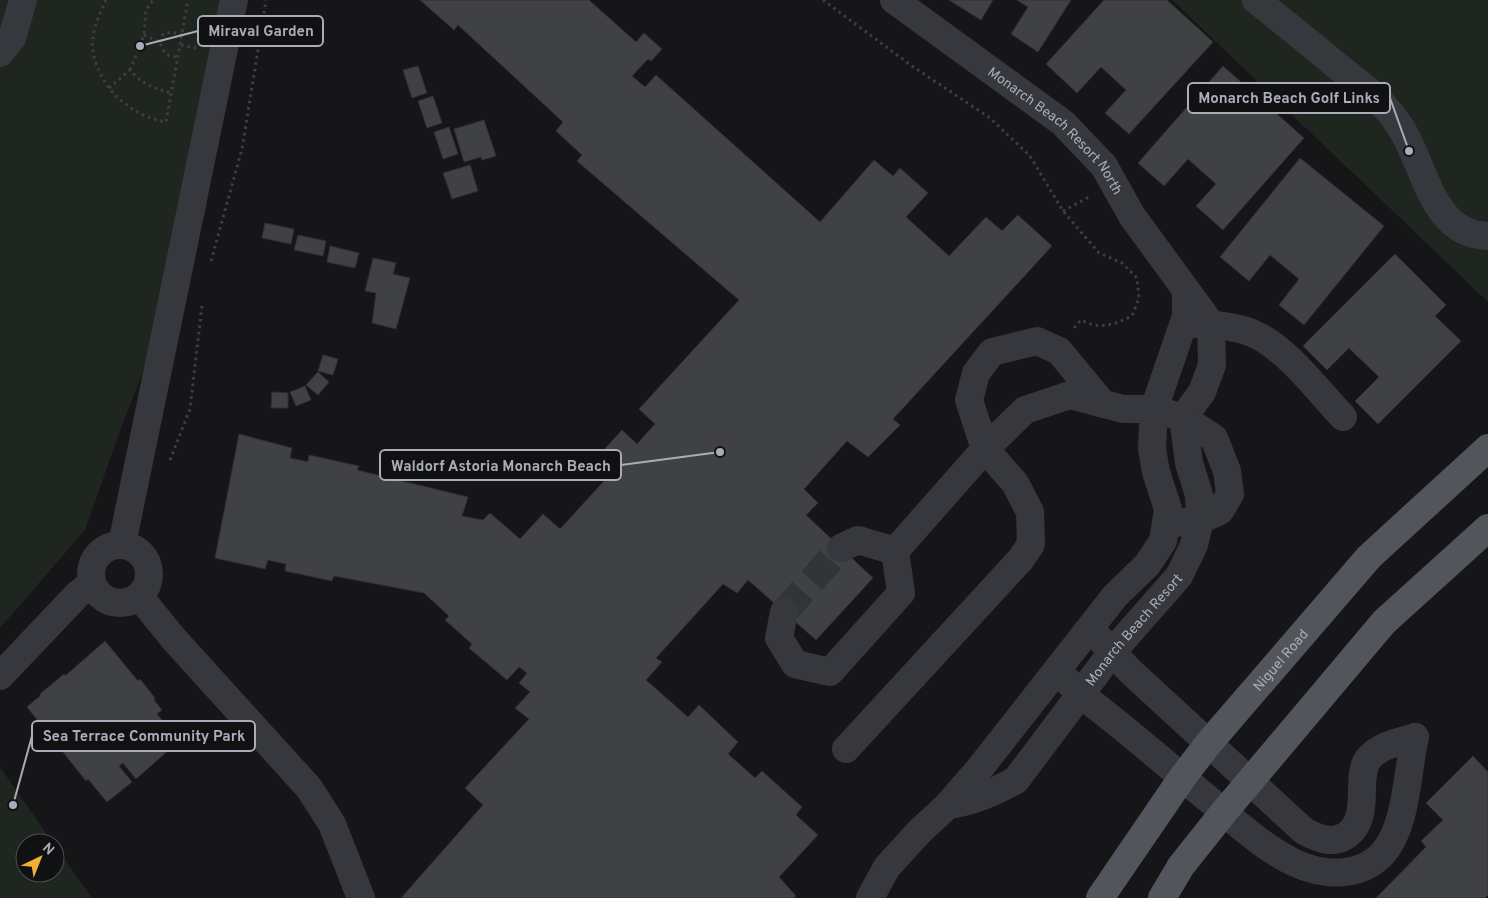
<svg xmlns="http://www.w3.org/2000/svg" width="1488" height="898" font-family="Overpass,sans-serif">
	<style>
		.green { fill: #1e261f }
		.building { fill: #404145; stroke: #303034 }
		.lines { fill: none; stroke-linecap: round; stroke-linejoin: round }
		.minor-tunnel { stroke: #333438; stroke-width: 28; stroke-dasharray: 28 14; stroke-linecap: butt }
		.path { stroke: #3d3f44; stroke-width: 3; stroke-dasharray: 2.5 4; stroke-linecap: butt }
		.minor { stroke: #37383d; stroke-width: 28 }
		.major { stroke: #53555c; stroke-width: 28 }
		.labels { text-anchor: middle; stroke-width: 5; stroke-linejoin: round; paint-order: stroke }
		.street-label { font-size: 14px; fill: #a8adb8; stroke: #111113 }
		.leader { fill: none; stroke: #a8adb8; stroke-width: 2 }
		.callout-dot { fill: #a8adb8; stroke: #111113; stroke-width: 2 }
		.callout { fill: #111113; stroke: #a8adb8; stroke-width: 2 }
		.callout-label { font-size: 15px; text-anchor: middle; font-weight: bold; fill: #a8adb8 }
	</style>
	<rect width="100%" height="100%" fill="#161618"/>
	<path class="green" d="M0,0H239L205,214L121,428L85,530L0,628Z
		M1172,0H1488V302Z
		M0,767L53,843H25V873H55V846L92,898H0Z"/>
	<path class="building" d="M420,0H589L636,42L644,33L662,49L651,61L648,59L632,76L645,87L656,75L820,222L874,160L893,176L900,168L928,193L906,217L949,256L986,217L1002,231L1018,215L1052,246L893,419L900,425L868,457L847,441L804,489L818,503L806,515L873,578L816,640L748,580L737,593L723,584L656,658L662,662L646,680L688,717L699,705L738,742L728,754L755,778L762,771L802,807L796,815L818,835L779,877L796,896L794,898H401L483,805L465,788L529,719L515,708L530,692L519,683L527,673L519,667L507,680L469,648L472,644L445,620L449,616L424,593L334,576L332,581L285,571L286,564L268,560L265,569L215,558L239,434L292,448L290,458L308,462L309,455L359,466L357,470L468,497L462,516L483,520L490,513L520,539L543,514L560,529L605,480L589,466L622,430L637,444L655,424L639,409L739,300L577,161L582,155L556,131L563,122L458,25L454,30Z
		M949,0H993L981,20Z
		M1017,0H1071L1038,52L1011,34L1028,7Z
		M1104,0H1167L1213,42L1129,134L1105,113L1126,90L1101,67L1077,93L1046,64Z
		M418,66L427,93L412,98L403,70Z
		M1223,66L1304,138L1223,230L1196,206L1216,184L1188,159L1164,186L1138,163Z
		M433,96L442,123L427,128L418,101Z
		M484,120L496,156L482,160L481,157L464,162L454,129Z
		M449,127L458,154L443,159L434,132Z
		M1300,158L1384,226L1304,325L1279,305L1299,279L1270,255L1249,281L1220,257Z
		M470,165L478,191L452,199L443,173Z
		M265,223L294,229L291,244L262,238Z
		M298,235L326,241L323,256L294,250Z
		M330,246L359,253L355,268L327,262Z
		M1395,254L1446,305L1435,316L1461,341L1378,424L1355,401L1379,377L1349,348L1327,370L1303,346Z
		M373,258L396,263L393,274L410,278L396,329L372,323L376,293L365,291Z
		M323,355L338,359L333,375L318,371Z
		M318,372L329,382L318,395L306,385Z
		M305,386L311,400L296,406L290,392Z
		M272,392L288,393V408H271Z
		M105,641L138,681L140,679L155,698L154,700L162,710L157,714L179,741L136,779L123,763L119,766L132,782L107,802L88,779L86,781L27,707L41,695L40,694L64,674L65,676Z
		M1473,756L1488,772V895L1485,898H1376L1426,847L1421,841L1443,820L1426,803Z"/>
	<g class="lines">
		<path class="minor-tunnel" d="M784,612L841,548"/>
		<path class="path" d="M106,0C99,15 90,34 93,52C100,89 131,116 166,122L188,0
			M823,0L912,66L990,118L1030,156L1063,211L1099,253L1122,263L1137,278L1139,298L1132,316C1114,325 1099,330 1081,320L1074,328
			M144,35L160,42L162,49L169,56L178,57
			M160,42L163,34L172,32L182,35
			M181,45L196,48
			M130,70L144,35L146,10L153,0
			M109,88L130,70C142,84 154,89 172,93
			M1063,211L1089,197
			M211,261L242,149L266,0
			M170,460L190,409L202,306"/>
		<g class="minor">
			<path id="s1" d="M894,0L1063,123L1104,166L1132,216L1211,324L1212,365L1202,392L1183,418"/>
			<path d="M1256,0C1283,22 1310,43 1336,65C1362,86 1383,99 1401,128C1426,167 1431,234 1488,236"/>
			<path d="M0,53L12,38L23,0"/>
			<path d="M1194,324C1214,324 1234,326 1252,333C1287,348 1317,390 1343,417"/>
			<path d="M122,544L234,0"/>
			<circle cx="120" cy="574" r="29"/>
			<path d="M841,548L858,540L895,551"/>
			<path d="M139,596L173,638L309,788L332,824L361,898"/>
			<path d="M784,612L779,638L795,664L830,672L901,593L895,551L985,449L1025,410L1070,395L1123,409H1154L1183,418L1214,438L1227,471L1230,494L1220,511L1200,520L1166,524"/>
			<path d="M1100,639L1130,671L1304,831C1317,838 1333,845 1347,835C1373,816 1353,774 1370,757C1381,745 1399,742 1415,737"/>
			<path d="M1057,670L1081,695C1126,728 1169,767 1213,803C1239,825 1264,848 1295,863C1323,876 1361,878 1383,853C1407,826 1407,772 1415,737"/>
			<path d="M0,676L78,594L92,583"/>
			<path d="M846,749L1021,559L1031,544L1030,512L1015,483L985,449L969,400L976,373L992,352L1037,341L1059,351L1103,404"/>
			<path id="s2" d="M948,805C972,802 995,792 1016,780L1113,651L1179,576L1194,545L1200,520L1199,495L1189,463L1183,418"/>
			<path d="M870,898L887,867L919,832L948,805L980,768L1115,596L1147,565L1163,541L1168,509L1156,472L1152,449L1154,409L1186,316V291"/>
		</g>
		<g class="major">
			<path id="s3" d="M1100,898L1182,778L1208,744L1369,557L1488,448"/>
			<path d="M1162,898L1181,866L1224,812L1384,622L1488,528"/>
		</g>
	</g>
	<g class="labels">
		<g class="street-label">
			<text dy="5" stroke="none"><textPath href="#s1" startOffset="209">Monarch Beach Resort North</textPath></text>
			<text dy="5" stroke="none"><textPath href="#s2" startOffset="264">Monarch Beach Resort</textPath></text>
			<text dy="5" stroke="none"><textPath href="#s3" startOffset="299">Niguel Road</textPath></text>
		</g>
	</g>
	<path class="leader" d="M140 46L198 31M1409 151L1390 98M720 452L621 465M13 805L32 736"/>
	<g class="callout-dot">
		<circle cx="140" cy="46" r="5"/>
		<circle cx="1409" cy="151" r="5"/>
		<circle cx="720" cy="452" r="5"/>
		<circle cx="13" cy="805" r="5"/>
	</g>
	<g class="callout">
		<rect x="198" y="16" width="125" height="30" rx="5"/>
		<rect x="1188" y="83" width="202" height="30" rx="5"/>
		<rect x="380" y="450" width="241" height="30" rx="5"/>
		<rect x="32" y="721" width="223" height="30" rx="5"/>
	</g>
	<g class="callout-label">
		<text x="261" y="36">Miraval Garden</text>
		<text x="1289" y="103">Monarch Beach Golf Links</text>
		<text x="501" y="471">Waldorf Astoria Monarch Beach</text>
		<text x="144" y="741">Sea Terrace Community Park</text>
	</g>
	<g transform="translate(40 858) rotate(43)"><circle r="24" fill="#111113" stroke="#4d4f55"/>
	<path d="M0-4L9 19L0 12L-9 19Z" fill="#f2b134"/>
	<text y="-8" font-size="14" font-weight="bold" text-anchor="middle" fill="#a8adb8">N</text>
	</g>
</svg>
